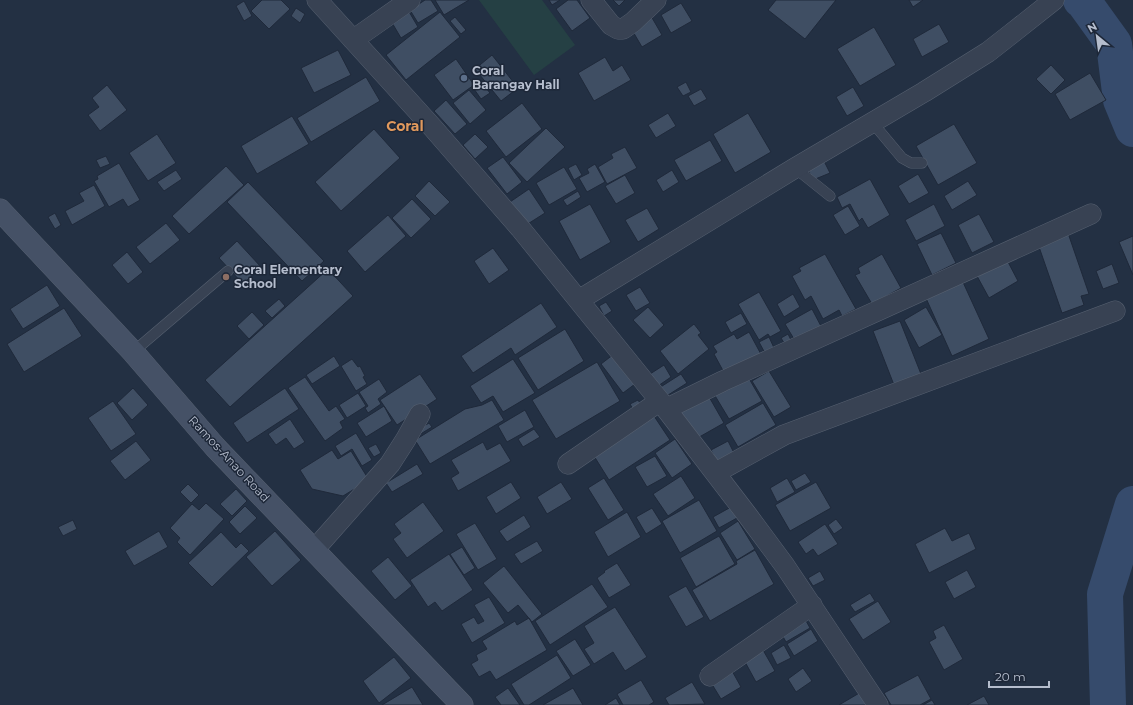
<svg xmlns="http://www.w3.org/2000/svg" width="1133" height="705" font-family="Montserrat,sans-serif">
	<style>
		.green { fill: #254044 }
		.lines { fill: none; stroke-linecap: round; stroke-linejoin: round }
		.river { stroke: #364b6c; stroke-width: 36 }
		.building { fill: #3f4e63; stroke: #1f293a }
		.service-casing { stroke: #566070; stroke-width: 11 }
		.minor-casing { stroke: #566070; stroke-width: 21 }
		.secondary-casing { stroke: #566070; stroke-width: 23 }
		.service { stroke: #384253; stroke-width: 10 }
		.minor { stroke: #384253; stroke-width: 20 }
		.secondary { stroke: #455166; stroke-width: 22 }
		.service-dot { fill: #5c6f8a; stroke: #1d2738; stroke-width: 1.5 }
		.education-dot { fill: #8d6e63; stroke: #1d2738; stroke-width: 1.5 }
		.labels { text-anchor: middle; stroke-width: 3; stroke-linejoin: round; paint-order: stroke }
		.poi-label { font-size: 12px; font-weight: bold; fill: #b5bdcd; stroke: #1d2738; text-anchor: start }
		.street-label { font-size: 12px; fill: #b5bdcd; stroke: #1d2738 }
		.quarter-label { font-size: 14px; font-weight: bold; fill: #e0995d; stroke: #1d2738 }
	</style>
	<rect width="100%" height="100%" fill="#233043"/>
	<path class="green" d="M479,0H542L575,45L534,75Z"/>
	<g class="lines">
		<path class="river" d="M1081,0L1083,1L1114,44L1121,100L1133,129
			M1108,705L1105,594L1133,504"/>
	</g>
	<path class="building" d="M262,0H281L290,9L269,29L251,11Z
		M425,0H431L438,11L418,23L410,10Z
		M435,0H469L444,15Z
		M549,0H560L552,5Z
		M568,0H577L590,18L572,31L556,9Z
		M613,0H625L619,6Z
		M776,0H836L805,39L768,10Z
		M909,0H923L913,7Z
		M244,1L252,16L244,21L236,6Z
		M681,3L692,21L671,33L661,15Z
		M296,8L305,14L300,23L291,16Z
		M408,10L418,27L401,38L391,21Z
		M440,12L460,37L406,80L386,55Z
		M651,16L662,35L642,47L632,30Z
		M455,17L466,30L461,34L450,21Z
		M939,24L949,42L922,57L913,39Z
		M874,27L896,65L860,86L837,49Z
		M338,50L351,75L314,93L301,68Z
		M492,55L518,88L501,101L475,69Z
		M605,57L613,71L622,65L631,80L594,101L578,73Z
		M456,59L474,85L453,100L434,75Z
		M1051,65L1065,80L1051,94L1036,79Z
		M1090,73L1106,100L1070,120L1055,94Z
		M366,77L380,101L311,142L297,118Z
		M686,82L691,92L683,96L677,87Z
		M482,83L490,93L481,99L474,89Z
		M107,85L127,110L100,131L88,115L99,107L92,98Z
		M853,87L864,106L847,116L836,97Z
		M701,89L707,99L694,106L688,96Z
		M469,90L486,110L470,124L453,103Z
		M446,100L467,124L455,134L434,111Z
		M522,103L542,129L506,157L486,131Z
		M668,113L676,126L656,138L648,125Z
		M748,113L771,152L735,173L713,134Z
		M292,116L309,144L257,174L241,146Z
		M954,124L977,163L938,185L916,146Z
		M546,128L565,147L527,182L509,163Z
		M374,129L400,158L341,211L315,182Z
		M157,134L176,163L148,181L129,153Z
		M475,134L488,147L475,159L463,145Z
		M710,140L722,161L686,181L674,160Z
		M625,147L637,168L607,184L598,167L613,158L611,154Z
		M106,156L110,164L100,168L96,160Z
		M503,157L522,182L507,194L487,168Z
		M823,159L830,173L813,180L807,167Z
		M119,163L140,200L128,207L123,199L109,207L94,181L98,179L97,176Z
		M576,164L582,175L574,180L568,168Z
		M595,164L605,182L587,192L579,178L589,173L587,169Z
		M226,166L244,185L189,234L172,216Z
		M564,167L577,189L549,205L536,183Z
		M176,170L182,179L164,191L157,182Z
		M672,170L679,182L663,192L656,180Z
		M918,174L929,193L909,204L898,186Z
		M625,175L635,193L616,204L605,186Z
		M870,179L890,215L868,228L862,218L859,221L850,204L842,208L837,197Z
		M429,181L450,202L435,216L415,196Z
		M968,181L977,195L952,210L944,196Z
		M248,182L324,261L302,281L227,202Z
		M94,185L105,206L72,225L65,211L84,201L79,193Z
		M529,189L545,213L523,227L507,204Z
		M578,191L581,197L567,206L563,200Z
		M412,199L431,219L411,238L392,218Z
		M590,204L611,242L580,260L559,221Z
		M934,204L945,226L916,241L905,220Z
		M848,206L860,226L845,235L833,215Z
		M647,208L659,229L638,242L625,220Z
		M55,213L61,225L55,229L48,217Z
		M979,214L994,242L972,253L958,225Z
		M388,215L406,236L365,272L347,251Z
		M166,223L180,240L150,264L136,247Z
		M941,233L956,263L932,275L917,244Z
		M1068,233L1089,294L1081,296L1084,305L1062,313L1038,244Z
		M1133,236V275L1119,242Z
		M237,241L261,267L243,284L219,258Z
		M493,248L509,270L489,284L474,261Z
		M127,252L143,272L128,284L112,265Z
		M825,254L856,309L842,316L839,310L823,319L811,296L805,300L792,276L801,271L799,268Z
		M882,254L901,288L872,304L855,275L860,273L858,268Z
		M1007,260L1018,281L989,298L977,276Z
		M1112,264L1119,283L1103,289L1096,271Z
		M328,269L353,296L230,407L205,380Z
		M962,280L989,339L952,356L925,296Z
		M47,285L60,306L23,329L10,309Z
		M640,287L650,303L636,311L626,295Z
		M759,292L781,331L770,337L768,334L759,340L738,304Z
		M793,294L800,307L784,317L777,304Z
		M279,299L285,306L272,318L265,311Z
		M606,302L612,311L604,316L599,306Z
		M541,303L557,327L515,355L511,348L473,373L461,356Z
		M648,307L664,325L650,338L633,320Z
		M926,307L942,335L919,348L904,320Z
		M64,308L82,336L24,372L7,344Z
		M812,309L823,330L797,344L785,324Z
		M252,312L264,325L249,339L237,326Z
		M741,313L747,324L731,333L725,322Z
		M900,321L921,374L894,385L873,331Z
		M694,324L701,333L698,335L709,349L678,374L660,351Z
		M565,329L584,361L538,390L518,358Z
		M749,332L763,358L727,378L714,354L717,352L713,346L734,334L737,339Z
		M788,334L792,342L786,346L781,338Z
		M769,337L775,350L766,355L759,342Z
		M614,354L635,384L623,393L601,364Z
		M334,356L340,366L312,384L306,375Z
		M352,359L358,367L360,366L365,376L363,377L367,384L356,391L341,366Z
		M513,359L535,393L503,412L493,396L481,403L470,386Z
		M597,362L620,401L556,439L532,400Z
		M664,365L671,377L658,386L650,374Z
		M769,371L791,407L774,417L752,381Z
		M420,374L437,399L397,425L380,400Z
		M681,374L687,383L665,397L659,388Z
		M747,375L762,401L729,419L714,394Z
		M305,377L329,411L336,406L345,419L340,422L343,428L325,441L288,388Z
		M379,379L387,392L378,399L381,404L368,413L365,408L368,406L359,392Z
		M133,388L148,405L132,420L117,403Z
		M285,388L299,409L247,443L233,423Z
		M358,393L366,406L347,418L339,405Z
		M708,395L724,423L694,440L678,412Z
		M492,400L504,420L430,464L415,440L465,409L482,405Z
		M638,400L642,406L634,411L630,404Z
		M113,401L136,434L111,451L88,418Z
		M763,403L776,425L738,447L725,425Z
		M384,406L392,421L366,437L357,423Z
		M525,410L534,427L507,442L498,426Z
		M654,416L670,440L609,480L594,456Z
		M290,419L305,442L294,449L286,438L276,445L268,434Z
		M429,423L432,427L414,438L411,434Z
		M534,429L540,437L523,447L518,439Z
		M356,433L372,460L362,466L352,449L341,456L335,446Z
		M675,439L692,464L672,478L655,453Z
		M136,441L151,460L125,480L110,461Z
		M728,441L734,453L717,461L711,450Z
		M483,442L487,450L500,443L511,461L458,491L451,478L459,473L451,460Z
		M376,444L381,453L374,457L368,448Z
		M332,450L338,459L351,451L369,480L343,496L312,489L300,470Z
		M655,456L667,476L647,487L635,467Z
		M417,464L423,474L392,492L386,483Z
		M805,473L811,482L796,490L791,481Z
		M681,476L695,498L668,516L653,494Z
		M604,478L624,510L608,520L588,488Z
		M787,478L795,492L777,502L770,488Z
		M511,482L521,498L496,514L486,497Z
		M561,482L572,499L547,514L537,497Z
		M816,482L831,508L790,531L775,505Z
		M188,484L199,495L191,503L180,492Z
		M236,489L247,501L232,516L220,504Z
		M699,500L717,531L680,553L662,521Z
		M423,502L444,531L407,558L393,539L401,533L394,524Z
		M206,503L224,519L190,555L177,542L180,538L170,528L192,504L199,510Z
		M245,506L257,518L240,534L229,522Z
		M731,507L737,518L719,528L713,517Z
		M652,508L662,524L646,534L636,517Z
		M627,512L641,537L608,557L594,532Z
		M524,515L531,527L507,542L499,531Z
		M836,519L843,528L834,534L828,525Z
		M73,520L77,529L63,536L58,527Z
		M738,521L755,549L737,560L720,533Z
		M475,523L497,559L478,570L456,534Z
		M825,524L838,544L818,556L813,549L806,554L798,542Z
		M945,528L952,541L969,533L976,549L929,573L915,544Z
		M159,531L168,547L134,566L125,551Z
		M275,531L301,560L272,586L246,557Z
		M221,532L236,548L241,543L249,551L212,587L188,563Z
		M719,536L735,564L696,587L680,558Z
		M537,541L543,551L521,564L514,554Z
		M462,547L475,568L464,575L450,554Z
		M755,550L774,584L710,621L692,590L737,564L736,561Z
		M449,554L473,590L442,611L435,602L428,607L410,580Z
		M388,557L412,586L395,600L371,571Z
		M617,563L631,585L609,598L597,578L605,572L604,571Z
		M504,566L542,614L532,622L518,605L508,613L483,583Z
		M967,570L976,587L954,599L945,582Z
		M820,571L825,580L813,586L808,578Z
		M592,584L608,607L550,645L535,621Z
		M686,586L704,617L686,627L668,596Z
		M870,593L875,601L855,612L850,605Z
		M489,597L505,623L472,643L461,624L474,617L478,624L484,621L474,605Z
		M878,601L891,622L863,640L849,619Z
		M615,607L647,657L625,671L613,652L594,664L584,649L594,643L584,626Z
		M529,618L547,650L496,680L490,671L479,677L471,664L478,660L476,655L487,649L482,641L515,621L517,625Z
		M805,619L810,628L786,642L781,633Z
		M944,625L963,659L944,670L929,642L936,638L933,631Z
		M811,629L818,641L794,656L787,644Z
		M575,639L591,665L573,676L556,651Z
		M784,645L791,658L777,665L771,653Z
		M763,650L775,671L756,682L744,660Z
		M557,655L571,678L529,705H524L511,684Z
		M394,657L411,678L379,703L363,681Z
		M803,668L812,681L796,692L788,679Z
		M731,669L741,687L721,699L710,681Z
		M918,675L931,699L920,705H891L884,693Z
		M641,680L654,702L649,705H623L617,694Z
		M692,682L705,704L669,705L665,698Z
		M412,687L423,705H382Z
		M508,688L520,705H501L495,697Z
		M573,688L583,705H543Z
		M861,692L867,704L865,705H839Z
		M984,696L989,705H967Z
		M616,698L620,705H605Z
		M932,700L935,705H923Z"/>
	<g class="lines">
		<g class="service-casing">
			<path id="service" d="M872,122L902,158L911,163H922
				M795,168L830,196
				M133,352L228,271"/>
		</g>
		<g class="minor-casing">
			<path id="minor" d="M317,0L433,128L520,228L660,401L748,516L785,566L878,705
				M591,0L611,25L618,29H623L633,22L656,0
				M353,40L410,0
				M579,300L795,168L924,92L988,52L1011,34L1054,0
				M666,409L723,381L1091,214
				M568,464L660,401
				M715,473L784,435L1115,311
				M314,550L390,464L406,439L420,414
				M710,676L812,605"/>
		</g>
		<g class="secondary-casing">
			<path id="secondary" d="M0,210L133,352L215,447L462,705"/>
		</g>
		<use href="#service" class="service"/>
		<use href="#minor" class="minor"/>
		<use href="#secondary" class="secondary"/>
	</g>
	<circle class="service-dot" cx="464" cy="78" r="4"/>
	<circle class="education-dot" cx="226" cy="277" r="4"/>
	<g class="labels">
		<g class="poi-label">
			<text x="472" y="75">Coral<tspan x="472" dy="14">Barangay Hall</tspan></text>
			<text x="234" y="274">Coral Elementary<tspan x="234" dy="14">School</tspan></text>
		</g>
		<g class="street-label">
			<text transform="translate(229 459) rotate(47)" y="4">Ramos-Anao Road</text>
		</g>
		<g class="quarter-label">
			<text x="405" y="131">Coral</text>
		</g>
	</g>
	<g transform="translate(1097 36) rotate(331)" stroke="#1d2738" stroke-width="3" paint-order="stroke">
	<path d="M0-3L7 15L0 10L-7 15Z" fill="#b5bdcd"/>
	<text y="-6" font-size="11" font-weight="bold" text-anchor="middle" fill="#b5bdcd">N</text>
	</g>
	<path d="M989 681v6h60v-6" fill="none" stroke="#b5bdcd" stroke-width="2"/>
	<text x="995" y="681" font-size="12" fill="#b5bdcd" stroke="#1d2738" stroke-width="3" paint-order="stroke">20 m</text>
</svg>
